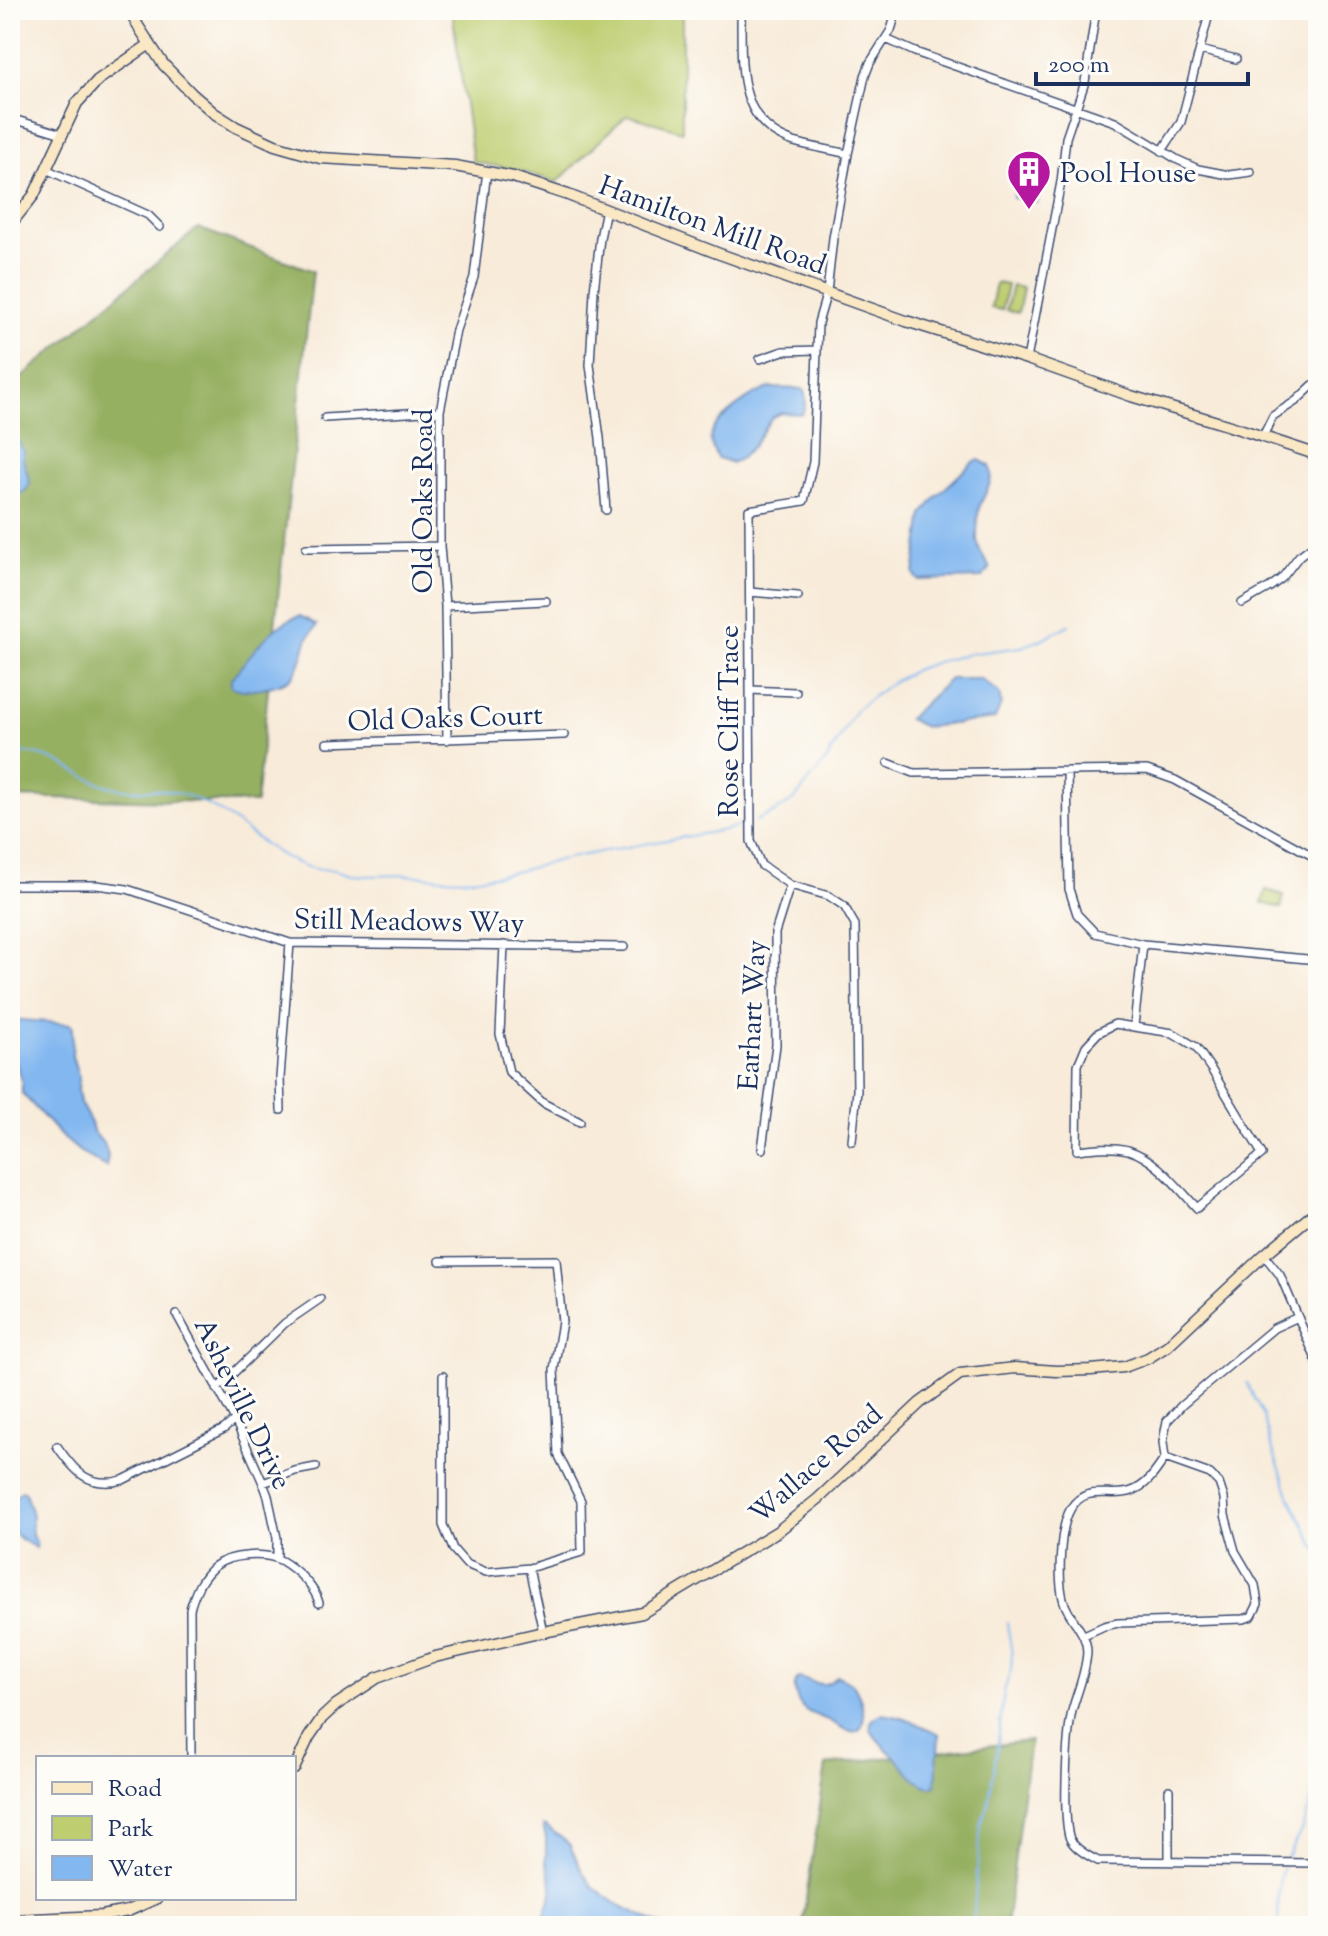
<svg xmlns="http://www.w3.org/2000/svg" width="1328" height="1936" font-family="'Sorts Mill Goudy',serif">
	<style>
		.green { fill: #bdcd6f; stroke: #6c7e66; stroke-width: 2 }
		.forest { fill: #96b062; stroke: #587060; stroke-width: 2 }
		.water { fill: #82b7f0; stroke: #4e73a7; stroke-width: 2 }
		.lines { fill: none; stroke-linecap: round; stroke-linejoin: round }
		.stream { stroke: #82b7f0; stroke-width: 2 }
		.street-casing { stroke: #3c4b70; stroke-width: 10 }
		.secondary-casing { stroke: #3c4b70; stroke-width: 13 }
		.street { stroke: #fff; stroke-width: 7 }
		.secondary { stroke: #fae7c3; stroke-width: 10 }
		.labels { text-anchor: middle; stroke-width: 6; stroke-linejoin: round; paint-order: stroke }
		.poi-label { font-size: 28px; fill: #1b2f5e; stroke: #fdfcf7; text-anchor: start }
		.street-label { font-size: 28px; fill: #1b2f5e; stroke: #fdfcf7 }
	</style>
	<rect width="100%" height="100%" fill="#fdfcf7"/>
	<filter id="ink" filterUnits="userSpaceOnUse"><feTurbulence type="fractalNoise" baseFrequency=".0125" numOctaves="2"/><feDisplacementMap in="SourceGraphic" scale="16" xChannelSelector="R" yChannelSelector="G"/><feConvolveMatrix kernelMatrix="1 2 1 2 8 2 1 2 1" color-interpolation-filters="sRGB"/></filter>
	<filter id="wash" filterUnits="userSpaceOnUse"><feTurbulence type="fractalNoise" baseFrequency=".006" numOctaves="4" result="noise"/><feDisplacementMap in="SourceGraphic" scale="32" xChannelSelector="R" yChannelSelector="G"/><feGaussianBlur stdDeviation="1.8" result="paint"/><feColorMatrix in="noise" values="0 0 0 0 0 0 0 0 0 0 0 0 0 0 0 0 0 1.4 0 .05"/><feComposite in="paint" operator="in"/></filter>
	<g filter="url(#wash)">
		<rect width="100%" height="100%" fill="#f8ebd9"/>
		<path class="green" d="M452,10H682V131L627,115L557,182L514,169L473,162Z
			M996,283L1007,285L1002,310L991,308Z
			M1012,286L1023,288L1018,313L1006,310Z
			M1266,890L1284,895L1281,908L1262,903Z"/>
		<path class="forest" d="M198,228L313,271L256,803L10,797V387Z
			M1030,1741L1006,1926H802L826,1765Z"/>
		<path class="water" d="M1016,186H1027L1040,191L1037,203L1032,201L1013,198Z
			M770,388L803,389C807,396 806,407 802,414L782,413L772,417L753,446L741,458L732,463L717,458C713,449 708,441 712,432C718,417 754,392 770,388Z
			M10,406C12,410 11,415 12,419C12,427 20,446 24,452L23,459L30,483C27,492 19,496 10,495Z
			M979,460L990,466C995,482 984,493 979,508C977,518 977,531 977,540C978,552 986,559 990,569L981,578L918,580L914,574L923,514L937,496L972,463Z
			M300,616L317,625C314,630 309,635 307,641C297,672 298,683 262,688C251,690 241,692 231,686V678L235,674C251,654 274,622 300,616Z
			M950,679H981L999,693L1001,704L995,719L925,727L908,719Z
			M10,1019L71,1024L73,1027L72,1056L79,1078L78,1089L80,1103L91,1123L93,1131L105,1146L108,1156L106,1167L79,1151L60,1135L22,1093V1083L10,1045Z
			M22,1491L26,1492C26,1501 32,1509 32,1519C32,1529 29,1534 37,1544L36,1548C8,1532 10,1533 10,1501Z
			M837,1676C843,1678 848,1681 853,1685C860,1693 870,1725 857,1731C849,1734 835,1723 828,1720C814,1714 801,1713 796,1695C794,1688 794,1684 798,1678C814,1680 823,1692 837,1676Z
			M881,1714C902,1716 920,1725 939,1734L936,1785L929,1787C912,1781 908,1771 896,1758C887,1748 854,1725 881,1714Z
			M543,1826H546L569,1844L582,1871L592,1886L617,1904L664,1926H541L552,1894V1884L546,1861V1837Z"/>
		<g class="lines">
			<path class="stream" d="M10,754C56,748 72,777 112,787C126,791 140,790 154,790C175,790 194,797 212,807C248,827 274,860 316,869C322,870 328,869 334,870C340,871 346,874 352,875C370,877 389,875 407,875C433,877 459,881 486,877C514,874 541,864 569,858C620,848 673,839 725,830L745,824
				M756,821L777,811L795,799L827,759L856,710L889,684L917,669L937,662L968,654L1021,647L1038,641L1069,625
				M1247,1383L1263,1415L1270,1442L1291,1500L1318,1552
				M1287,1857L1302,1829L1318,1781
				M973,1926L981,1823L988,1806L998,1742L1004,1691L1011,1670L1012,1655L1007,1623
				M1278,1926C1279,1905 1276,1888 1283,1867"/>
		</g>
	</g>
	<g filter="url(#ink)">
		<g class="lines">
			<g class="street-casing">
				<path id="street" d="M741,10C742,60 734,123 794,142C812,147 831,150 848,154
					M886,39L915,52L1115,122L1178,160L1198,169L1229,175L1251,172
					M1200,50L1236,59
					M10,118L62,134
					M1162,151L1181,122L1210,10
					M48,170L148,215L160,227
					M606,209L600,238L594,291L590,365L600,438L606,510
					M760,359L783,351L817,350
					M1027,359L1061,182L1066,138L1085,82L1096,10
					M325,418L440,411
					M1263,436L1273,416L1296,401L1313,385L1318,387
					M306,548L440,546
					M750,592L798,596
					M1242,603L1270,587L1282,578L1299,556L1318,542
					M445,606L546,601
					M750,690L796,692
					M447,740L445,606L440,546V411L456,330L474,277L487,171
					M327,743L564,735
					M888,763L914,773L1147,770L1175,780L1318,859
					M1067,771L1069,889L1077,914L1095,933L1143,944L1318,960
					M10,885H96L127,889L290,943L624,947
					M504,945L500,1034L509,1072L543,1103L580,1122
					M1115,1024L1173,1033L1196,1047L1211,1069L1262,1154L1197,1208C1177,1187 1157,1159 1128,1150C1112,1146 1094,1148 1077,1150L1078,1065L1086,1046L1098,1033Z
					M1134,1026L1143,944
					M281,1110L280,1078L290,943
					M852,1141L857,1091L855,925L844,906L829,896L790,885L761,865L751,841L749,510L804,501L813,462L818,323L827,292L833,238L848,154L865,76L870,63L891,30L897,10
					M762,1149L776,1045L775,933L790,885
					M1264,1255L1280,1275L1318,1364
					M440,1261L556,1260L562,1322L554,1369L558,1454L581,1501L582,1552L529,1568L486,1572L466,1564L453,1549L443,1525V1376
					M177,1315L235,1420L263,1483L268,1496L277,1538V1559
					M1298,1317L1274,1328L1182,1405L1167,1421L1163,1442L1165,1458C1156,1471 1148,1485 1132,1491C1110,1499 1087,1483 1071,1508C1059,1528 1056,1589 1067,1609C1074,1624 1087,1634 1087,1652C1086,1673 1077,1692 1072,1711C1067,1734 1062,1819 1070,1839C1075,1849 1088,1856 1098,1861L1318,1863
					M217,1389L285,1323L320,1299
					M57,1446C75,1472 89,1489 123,1480L224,1429L235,1420
					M263,1483L295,1471L316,1467
					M529,1568L543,1632
					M1084,1635L1104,1626L1118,1623L1244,1619L1252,1616L1258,1604L1255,1585L1235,1551L1225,1515L1224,1498L1219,1483L1210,1474L1165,1458
					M191,1758L190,1609C195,1592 201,1577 215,1566C230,1554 266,1552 282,1561C297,1570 315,1587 319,1603
					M1169,1861V1790"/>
			</g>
			<g class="secondary-casing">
				<path id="secondary" d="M130,10L138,26L163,64L192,94L214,113L236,127L275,145L320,158L455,166L513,177L568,195L717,253L906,321L1027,359L1131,396L1227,425L1318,455
					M10,225L34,195L77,103L98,80L150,44
					M294,1769L309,1737L322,1718L336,1705L377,1678L435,1657L543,1632L642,1613L778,1531L818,1499L920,1403L960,1374L1015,1368L1056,1371L1091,1370L1124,1367L1148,1358L1167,1346L1264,1255L1318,1210
					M10,1920L102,1916L128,1911L157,1898"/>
			</g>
			<use href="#street" class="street"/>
			<use href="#secondary" class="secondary"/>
		</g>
	</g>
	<defs>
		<g id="building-pin" transform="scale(2.3)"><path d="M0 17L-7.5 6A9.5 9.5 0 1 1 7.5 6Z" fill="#b5179e" stroke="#fdfcf7"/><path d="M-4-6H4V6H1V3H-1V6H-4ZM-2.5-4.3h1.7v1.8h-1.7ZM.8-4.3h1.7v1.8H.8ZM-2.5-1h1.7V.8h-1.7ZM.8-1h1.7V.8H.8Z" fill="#fff"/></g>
	</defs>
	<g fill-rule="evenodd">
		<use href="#building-pin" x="1029" y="172"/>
	</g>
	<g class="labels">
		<g class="poi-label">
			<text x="1060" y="182">Pool House</text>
		</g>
		<g class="street-label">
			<text transform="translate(713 224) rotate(20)" y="10">Hamilton Mill Road</text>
			<text transform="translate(422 501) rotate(-90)" y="10">Old Oaks Road</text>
			<text transform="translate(445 717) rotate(-2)" y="10">Old Oaks Court</text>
			<text transform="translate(728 721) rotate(-90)" y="10">Rose Cliff Trace</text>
			<text transform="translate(409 920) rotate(1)" y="10">Still Meadows Way</text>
			<text transform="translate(751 1015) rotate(-87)" y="10">Earhart Way</text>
			<text transform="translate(244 1403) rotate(64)" y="10">Asheville Drive</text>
			<text transform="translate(815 1463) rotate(-41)" y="10">Wallace Road</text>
		</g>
	</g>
	<rect width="1328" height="1936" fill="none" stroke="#fdfcf7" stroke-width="40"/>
	<rect x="36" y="1756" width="260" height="144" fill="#fdfcf7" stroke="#a3aaba" stroke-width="2"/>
	<rect x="52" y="1782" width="40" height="12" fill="#fae7c3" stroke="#a3aaba" stroke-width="2"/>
	<text x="108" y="1796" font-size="24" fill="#1b2f5e">Road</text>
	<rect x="52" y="1816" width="40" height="24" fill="#bdcd6f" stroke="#a3aaba" stroke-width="2"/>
	<text x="108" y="1836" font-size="24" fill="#1b2f5e">Park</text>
	<rect x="52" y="1856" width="40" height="24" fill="#82b7f0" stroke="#a3aaba" stroke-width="2"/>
	<text x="108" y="1876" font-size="24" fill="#1b2f5e">Water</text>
	<path d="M1036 72v12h212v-12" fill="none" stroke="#1b2f5e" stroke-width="4"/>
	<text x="1048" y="72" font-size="24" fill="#1b2f5e" stroke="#fdfcf7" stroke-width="6" paint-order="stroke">200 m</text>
</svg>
